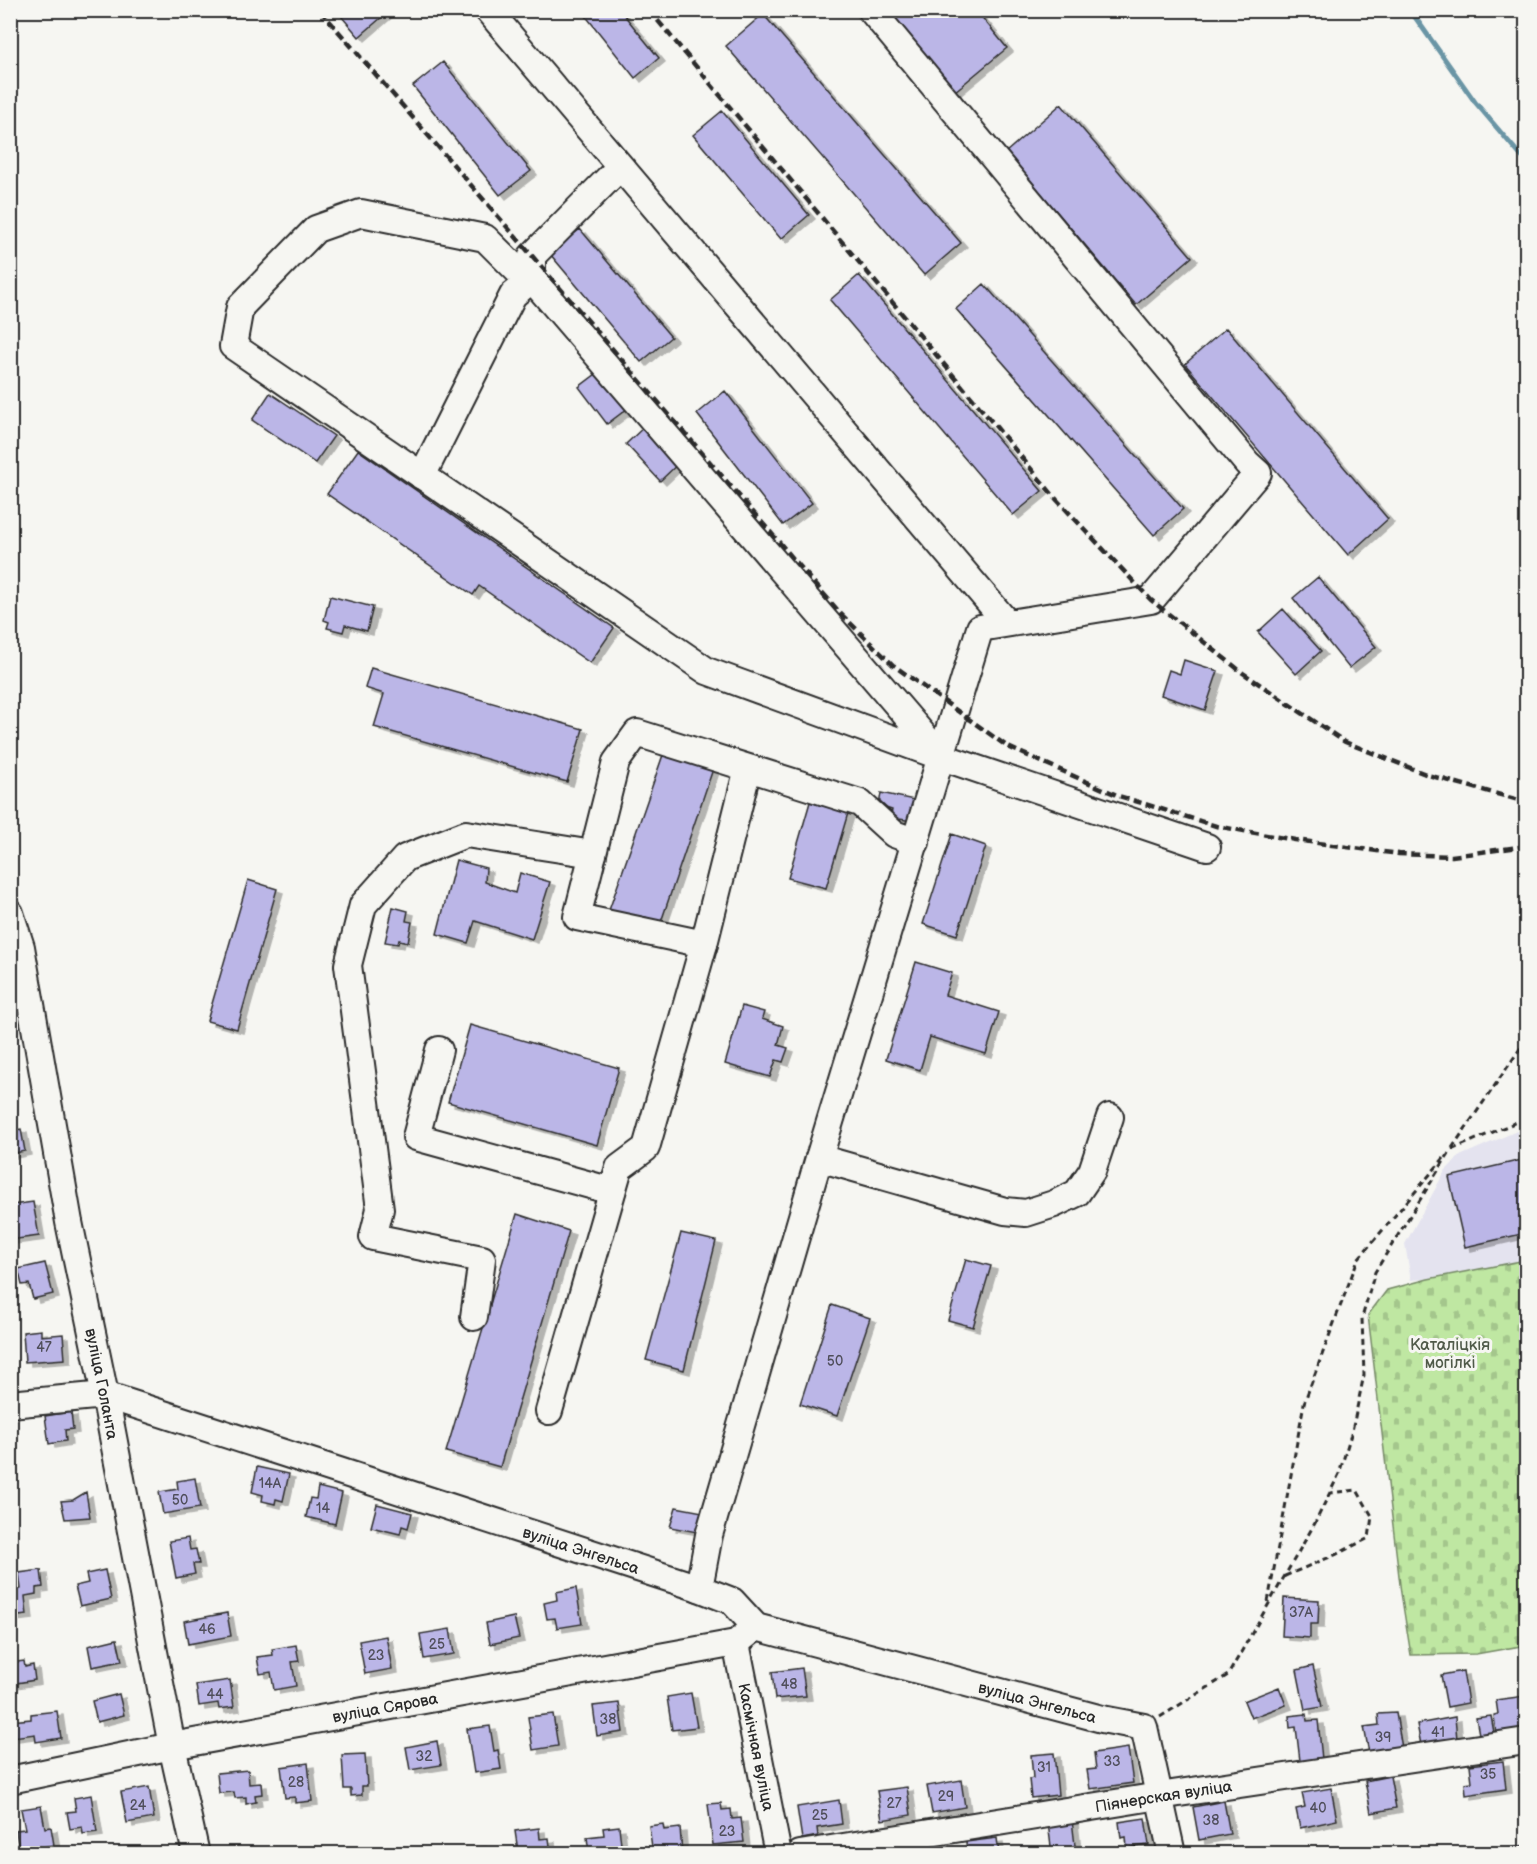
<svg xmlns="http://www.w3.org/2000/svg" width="1537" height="1864" font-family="'Balsamiq Sans',sans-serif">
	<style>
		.built { fill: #e4e3ef }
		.cemetery { fill: url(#cemetery-stones); stroke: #758966; stroke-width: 1.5 }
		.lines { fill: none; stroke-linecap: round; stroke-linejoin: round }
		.stream { stroke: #6b95a5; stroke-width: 5 }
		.building { fill: #bbb6e7; stroke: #2b2b2b; stroke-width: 1.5; filter: url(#shadow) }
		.minor-casing { stroke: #2b2b2b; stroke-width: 30 }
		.path { stroke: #2b2b2b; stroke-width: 3; stroke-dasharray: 6 4.5; stroke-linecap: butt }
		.minor { stroke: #f6f6f2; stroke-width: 26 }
		.rail { stroke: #2b2b2b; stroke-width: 4.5; stroke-dasharray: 9 4.5; stroke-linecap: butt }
		.labels { text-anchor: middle; stroke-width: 6; stroke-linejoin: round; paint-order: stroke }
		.number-label { font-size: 14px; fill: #4f4e5a }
		.park-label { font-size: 16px; fill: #505a49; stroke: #f6f6f2 }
		.street-label { font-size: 16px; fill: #2b2b2b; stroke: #f6f6f2 }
	</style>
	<defs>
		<pattern id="cemetery-stones" width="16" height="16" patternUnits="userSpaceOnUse" patternTransform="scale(1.5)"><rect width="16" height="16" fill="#bfe7a2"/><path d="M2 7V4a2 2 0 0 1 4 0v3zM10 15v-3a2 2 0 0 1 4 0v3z" fill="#a4c68c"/></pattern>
		<filter id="shadow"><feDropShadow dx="6" dy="4" stdDeviation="0" flood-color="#0004"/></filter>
	</defs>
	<rect width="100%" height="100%" fill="#f6f6f2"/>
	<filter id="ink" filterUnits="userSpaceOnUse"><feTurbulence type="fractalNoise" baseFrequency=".0167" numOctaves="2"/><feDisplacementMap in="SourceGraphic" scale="12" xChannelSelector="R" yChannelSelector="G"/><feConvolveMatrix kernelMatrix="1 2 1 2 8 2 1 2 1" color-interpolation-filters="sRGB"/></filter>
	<g filter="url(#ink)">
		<path class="built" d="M1526,1127V1260L1428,1279L1411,1280L1405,1244L1445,1171L1460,1156Z"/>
		<path class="cemetery" d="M1526,1260V1645L1476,1654L1411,1655L1401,1593L1368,1315L1387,1290L1428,1279Z"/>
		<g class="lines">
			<path class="stream" d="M1410,10L1475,102L1520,155L1526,161"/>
		</g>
		<path class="building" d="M336,10H390L359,37Z
			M581,10H620L659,58L635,78Z
			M886,10H976L1007,48L954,92Z
			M763,14L961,243L924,275L726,46Z
			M443,62L531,171L500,195L413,86Z
			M1061,104L1192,257L1136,305L1006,152Z
			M722,111L809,215L781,239L693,135Z
			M580,229L671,337L641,362L550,254Z
			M859,275L1042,491L1013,515L830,300Z
			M984,284L1183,509L1154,535L956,309Z
			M1226,328L1388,519L1348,555L1185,364Z
			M604,368L632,405L607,424L579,387Z
			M725,391L812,503L783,525L697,414Z
			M270,393L334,436L315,463L252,420Z
			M647,424L681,461L660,481L626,444Z
			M358,450L614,628L590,663L479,586L473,595L327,494Z
			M1318,577L1376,647L1349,668L1293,598Z
			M330,596L373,607L367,631L345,625L343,632L327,628L329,622L324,620Z
			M1283,609L1321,651L1296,674L1258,632Z
			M1184,660L1218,671L1205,710L1161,695L1169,670L1180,674Z
			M371,668L583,729L567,782L374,727L384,694L365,688Z
			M664,752L713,769L661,922L645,917L642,928L607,916Z
			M881,793L919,801L913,821L899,819L891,815L892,810L879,806Z
			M810,802L848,813L826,888L788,878Z
			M952,834L986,846L957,935L923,924Z
			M456,860L486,868L485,882L515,893L520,873L550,882L532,939L475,921L468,943L437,934Z
			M248,880L277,889L237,1029L207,1021Z
			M393,907L408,911L406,921L412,922L408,942L399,940L398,944L385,942Z
			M916,962L952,973L945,995L999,1012L986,1054L930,1037L920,1070L886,1059Z
			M742,1006L764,1012L762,1019L783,1026L778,1045L788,1048L783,1062L776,1060L770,1077L725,1064Z
			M470,1025L619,1068L597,1145L448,1102Z
			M21,1129L25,1151L10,1154V1131Z
			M1526,1159V1233L1465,1247L1449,1177Z
			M33,1202L39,1236L10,1240V1229L16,1228L12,1205Z
			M517,1214L569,1231L500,1467L446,1452Z
			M681,1233L716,1241L684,1370L646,1360Z
			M966,1259L991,1266L973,1327L948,1320Z
			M45,1263L53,1294L33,1299L29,1284L22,1285L18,1269Z
			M832,1305L870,1318L837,1416L800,1404Z
			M41,1330V1336L63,1334L65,1359L25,1362L23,1332Z
			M71,1412L73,1429L65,1430L66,1441L49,1444L45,1416Z
			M257,1467L289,1474L283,1501L276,1499L275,1504L262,1501L263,1495L252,1492Z
			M195,1478L200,1508L163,1514L159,1492L178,1489L177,1481Z
			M318,1487L342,1493L335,1524L306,1517L310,1498L316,1499Z
			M86,1492L90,1517L65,1519L61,1501L73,1500Z
			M377,1504L412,1513L408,1528L402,1526L400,1534L371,1527Z
			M676,1507L708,1513L702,1533L670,1527Z
			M188,1538L190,1550L196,1549L199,1564H193L195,1574L176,1578L169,1541Z
			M41,1570L43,1587L36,1588V1594L25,1596L27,1615L10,1617V1591L21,1589L19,1573Z
			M105,1570L111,1599L80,1606L75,1586L88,1583L86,1574Z
			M576,1588L582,1624L557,1628L555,1618L547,1619L544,1603L557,1600L556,1592Z
			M1284,1598L1319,1600L1318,1624H1310V1638L1282,1636Z
			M227,1613L231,1636L188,1644L184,1621Z
			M514,1617L519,1638L490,1644L486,1623Z
			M450,1629L454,1654L424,1659L420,1634Z
			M386,1636L392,1669L365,1674L359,1641Z
			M117,1639L122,1661L92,1667L88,1646Z
			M296,1645L299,1661L292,1662L296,1686L274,1690L271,1672L260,1674L257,1657L273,1655L272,1649Z
			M24,1661L25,1667L33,1665L35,1680L10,1684V1663Z
			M1313,1666L1322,1707L1305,1710L1297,1670Z
			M802,1668L806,1696L775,1699L772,1672Z
			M1463,1671L1468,1703L1447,1707L1441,1675Z
			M230,1680L234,1707L219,1709L218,1703L199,1706L196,1685Z
			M1279,1687L1286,1705L1251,1718L1244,1701Z
			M691,1693L697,1727L672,1730L667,1697Z
			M119,1694L124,1715L97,1722L92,1701Z
			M1525,1696L1526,1728L1496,1733L1494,1715L1498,1714L1496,1700Z
			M619,1703L623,1732L597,1736L593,1706Z
			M57,1711L61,1738L36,1742L35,1734L13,1737L11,1721L31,1719V1714Z
			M1396,1713L1402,1748L1369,1753L1364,1727L1379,1725L1378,1714Z
			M553,1714L558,1746L533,1750L528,1717Z
			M1306,1714L1307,1721L1318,1720L1322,1759L1300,1761L1296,1727L1290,1728L1289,1716Z
			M1491,1716L1495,1738L1480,1740L1476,1718Z
			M1455,1717L1457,1739L1421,1745L1417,1724Z
			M490,1726L494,1751L498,1750L501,1769L474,1773L467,1729Z
			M437,1741L441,1765L410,1770L406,1747Z
			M1128,1748L1133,1783L1090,1789L1087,1770L1096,1769L1094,1753Z
			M1054,1753L1058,1795L1031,1798L1029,1779L1033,1778L1031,1755Z
			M365,1754L367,1786H362V1795L351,1796V1789H344L342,1755Z
			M1503,1761L1506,1789L1466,1795L1465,1783L1472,1782L1470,1765Z
			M308,1763L312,1801L295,1803V1797L285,1798L281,1767Z
			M248,1770L249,1784L261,1783L262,1794L255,1795L256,1802L246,1804V1797L235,1798L234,1792L219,1793L217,1773Z
			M1390,1776L1396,1808L1371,1813L1365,1781Z
			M961,1780L965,1807L932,1813L927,1786Z
			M149,1787L154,1818L127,1823L121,1792Z
			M907,1787L911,1815L882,1820L877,1791Z
			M1331,1788L1337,1820L1300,1828L1296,1809L1305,1807L1302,1793Z
			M91,1795L97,1832L83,1834L82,1827L70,1829L67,1812L76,1811L74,1798Z
			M839,1800L842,1824L817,1828L818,1836L802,1839L797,1807Z
			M1224,1801L1230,1834L1199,1840L1193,1807Z
			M721,1803L722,1810L731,1809L732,1819L741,1818L744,1842L713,1845L708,1804Z
			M41,1806L45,1828L51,1827L54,1845L19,1851L16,1830L25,1829L21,1809Z
			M1145,1818L1149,1845L1127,1848L1126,1837L1121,1838L1119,1822Z
			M1072,1820L1076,1854H1052L1048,1823Z
			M663,1824L664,1830L680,1828L682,1852L653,1854L649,1826Z
			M619,1826L622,1854H589L587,1837L604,1835L603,1828Z
			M539,1828L540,1839L549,1838L551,1854H529L528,1849L518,1851L515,1831Z
			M997,1838L999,1854H967L966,1842Z
			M1526,1845V1854H1505V1848Z
			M486,1847L487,1854H467L466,1849Z
			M924,1848L925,1854H883Z"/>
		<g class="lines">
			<g class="minor-casing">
				<g id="minor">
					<path d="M488,10L1007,623"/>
					<path d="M422,476L513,295L532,279V256L620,167"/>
					<path d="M942,757L532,279L520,273L485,238L361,213L316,229L240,307L233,346L707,671L942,757L1207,847"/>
					<path d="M748,768L704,944L577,917L616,762L637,733L860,803L894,834L916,842"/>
					<path id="s1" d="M10,913L21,947L69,1222L105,1395L172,1746L196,1854"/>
					<path d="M439,1050L416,1137L612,1191"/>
					<path d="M819,1158L980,628L1151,600L1258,473L1247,463L871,10"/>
					<path d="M474,1317L482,1259L373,1237L380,1209L348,965L363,905L405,858L466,834L593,854"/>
					<path id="s2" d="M10,1404L105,1395L696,1587L732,1601L756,1627L1102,1719L1144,1727L1172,1854"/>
					<path d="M549,1411L619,1168L646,1148L704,944"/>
					<path d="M699,1588L709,1535L819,1158L1005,1211L1026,1213L1054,1204L1077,1193L1092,1171L1110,1117"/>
					<path id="s3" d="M736,1643L778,1854"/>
					<path id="s4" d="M10,1780L172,1746L736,1643L756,1627"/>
					<path id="s5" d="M800,1854L1159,1796L1526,1741"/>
				</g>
			</g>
			<path class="path" d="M1452,1148L1526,1040
				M1285,1576L1337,1554L1369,1538L1372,1516L1357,1490L1330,1493
				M1268,1602L1304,1403L1358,1259L1444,1158
				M1160,1717L1228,1675L1315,1523L1339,1474L1352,1431L1364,1375L1362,1318L1375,1272L1451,1150L1526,1118"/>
			<use href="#minor" class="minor"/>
			<path class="rail" d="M320,10L841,614L893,665L1008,747L1119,796L1216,826L1295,840L1399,854L1452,856L1526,846
				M649,10L1057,500L1151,600L1243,673L1345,742L1428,775L1526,802"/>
		</g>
	</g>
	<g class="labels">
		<g class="number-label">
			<text x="44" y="1352">47</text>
			<text x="835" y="1366">50</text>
			<text x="270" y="1488">14А</text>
			<text x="180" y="1505">50</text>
			<text x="323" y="1513">14</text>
			<text x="1301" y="1617">37А</text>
			<text x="207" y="1634">46</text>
			<text x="437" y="1649">25</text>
			<text x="376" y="1660">23</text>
			<text x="789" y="1689">48</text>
			<text x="215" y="1699">44</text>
			<text x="608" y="1724">38</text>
			<text x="1438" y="1737">41</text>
			<text x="1383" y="1742">39</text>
			<text x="424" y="1761">32</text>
			<text x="1112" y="1766">33</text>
			<text x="1044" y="1772">31</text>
			<text x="1488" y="1779">35</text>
			<text x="296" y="1787">28</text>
			<text x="946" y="1801">29</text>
			<text x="894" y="1808">27</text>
			<text x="138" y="1810">24</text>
			<text x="1318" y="1813">40</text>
			<text x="820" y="1820">25</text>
			<text x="1211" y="1825">38</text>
			<text x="727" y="1836">23</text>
		</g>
		<g class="park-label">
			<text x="1450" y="1350">Каталіцкія<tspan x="1450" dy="18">могілкі</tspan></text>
		</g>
		<g class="street-label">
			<text dy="6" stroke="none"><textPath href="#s1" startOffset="480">вуліца Голанта</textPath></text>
			<text dy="6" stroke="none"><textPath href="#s2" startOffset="596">вуліца Энгельса</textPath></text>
			<text dy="6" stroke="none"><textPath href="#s2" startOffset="1082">вуліца Энгельса</textPath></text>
			<text dy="6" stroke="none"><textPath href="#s4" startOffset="382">вуліца Сярова</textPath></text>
			<text dy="6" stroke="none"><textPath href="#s3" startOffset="106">Касмічная вуліца</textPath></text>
			<text dy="6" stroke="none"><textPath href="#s5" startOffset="368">Піянерская вуліца</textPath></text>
		</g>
	</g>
	<rect width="1537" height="1864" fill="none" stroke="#f6f6f2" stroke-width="36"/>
	<rect x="18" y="18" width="1501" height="1828" fill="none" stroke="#2b2b2b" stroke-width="2" filter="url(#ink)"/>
</svg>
